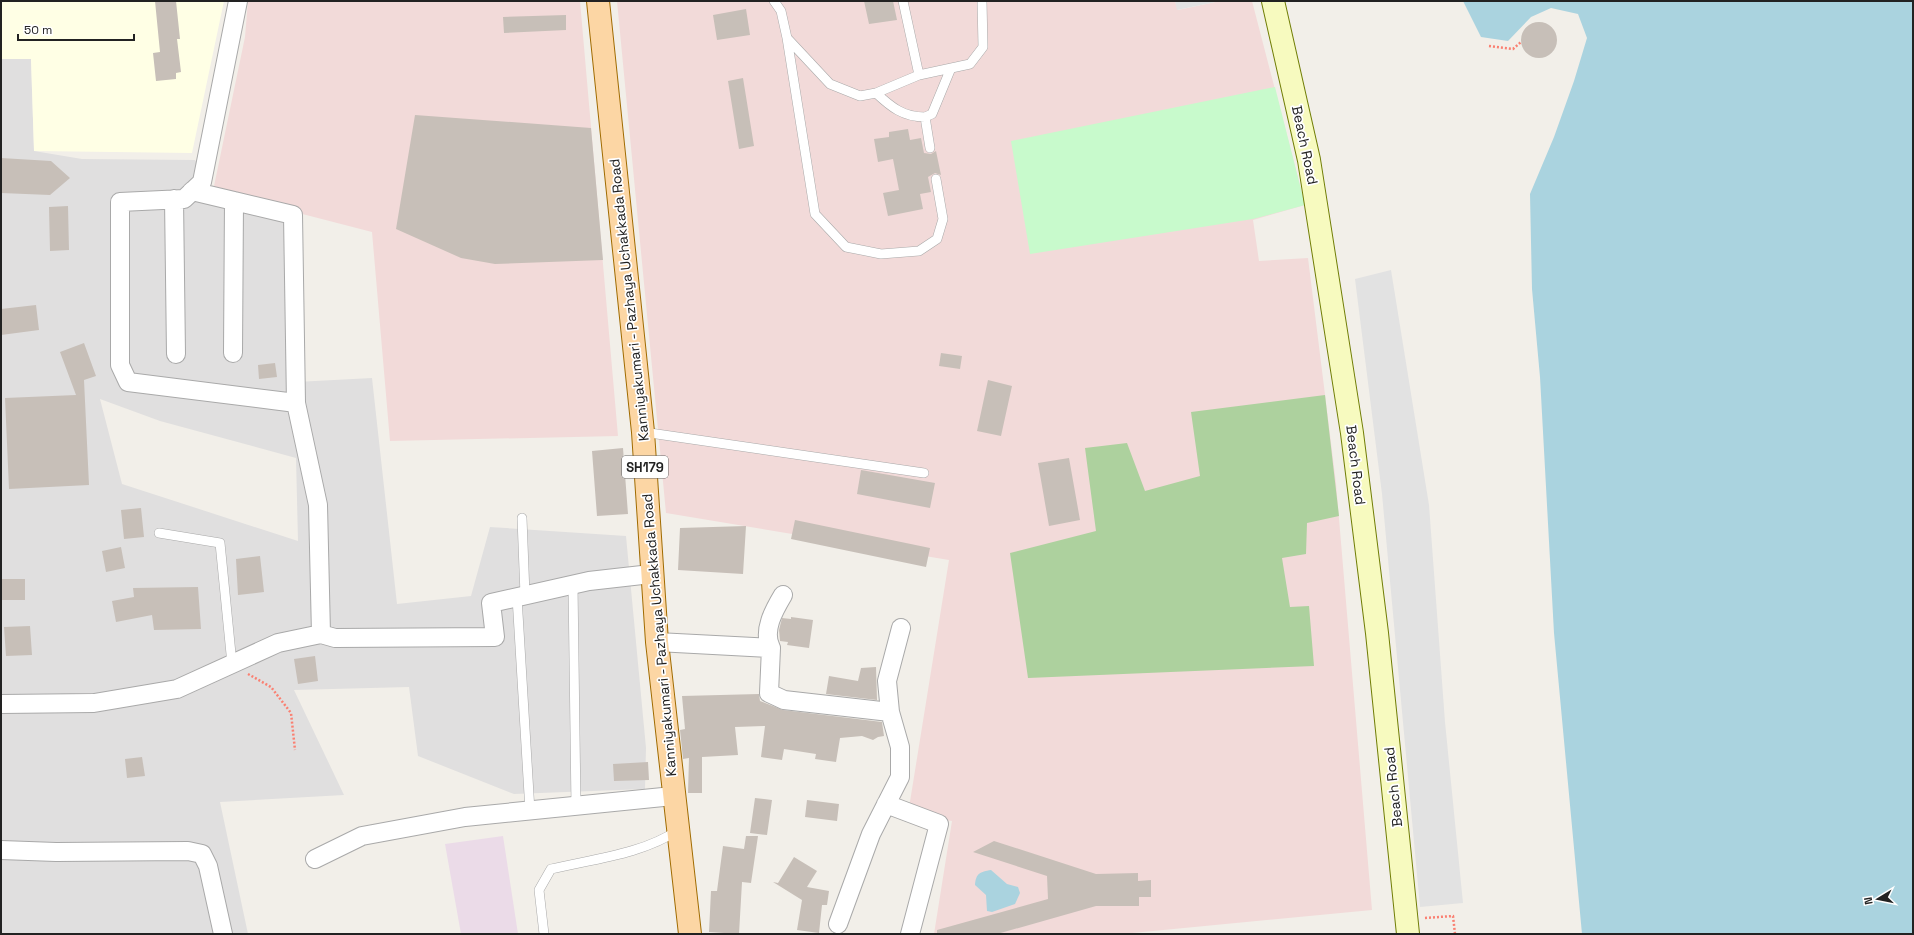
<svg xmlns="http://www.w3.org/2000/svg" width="1914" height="935" font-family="'Space Grotesk',sans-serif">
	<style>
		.residential { fill: #e0dfdf; fill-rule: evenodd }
		.commercial { fill: #f2dad9 }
		.industrial { fill: #ebdbe8 }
		.education { fill: #ffffe5 }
		.forest { fill: #add19e }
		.park { fill: #c8facc }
		.parking { fill: #e2e2e2 }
		.water { fill: #aad3df }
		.building { fill: #c7bfb8 }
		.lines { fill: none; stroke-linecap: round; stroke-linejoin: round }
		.lane-casing { stroke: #a9a9a9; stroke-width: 10 }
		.street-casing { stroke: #a9a9a9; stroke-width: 20 }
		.secondary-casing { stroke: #707d05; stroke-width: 24 }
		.primary-casing { stroke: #a06b00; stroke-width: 24 }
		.path { stroke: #fa8072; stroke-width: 2.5; stroke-dasharray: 2 2; stroke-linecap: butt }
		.lane { stroke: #fff; stroke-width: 9 }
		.street { stroke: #fff; stroke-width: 18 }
		.secondary { stroke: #f7fabf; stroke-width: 22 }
		.primary { stroke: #fcd6a4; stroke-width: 22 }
		.labels { text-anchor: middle; stroke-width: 3.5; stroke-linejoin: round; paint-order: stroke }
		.shield { fill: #fff; stroke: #646464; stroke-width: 1 }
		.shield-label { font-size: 13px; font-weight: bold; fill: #222 }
		.street-label { font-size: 14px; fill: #222; stroke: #fff }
	</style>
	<rect width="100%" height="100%" fill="#f2efe9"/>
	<path class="residential" d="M1,59H31L34,151L82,159L195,160L213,191L298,213L296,382L372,378L397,604L471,596L490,527L626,536L646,748L645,789L514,794L418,756L409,687L294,690L344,795L220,802L248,934H1ZM100,399L160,421L296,458L298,541L122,484Z"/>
	<path class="commercial" d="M248,1H580L618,436L390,441L372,232L213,191L245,37Z
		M617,1H1175L1178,10L1220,1H1252L1305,205L1253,220L1259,261L1308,258L1336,483L1372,910L1122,934H934L952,821L908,814L949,560L666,513Z"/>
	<path class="industrial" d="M503,836L518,934H461L445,844Z"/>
	<path class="education" d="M1,1H224L192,153L34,151L31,59H1Z"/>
	<path class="forest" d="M1325,395L1339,516L1307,523L1306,554L1282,558L1290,607L1309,606L1314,666L1028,678L1010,553L1096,531L1085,448L1127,443L1145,491L1200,476L1191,412Z"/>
	<path class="park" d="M1275,87L1305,205L1253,219L1030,254L1011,141Z"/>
	<path class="parking" d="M1175,1H1220L1177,10Z
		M1391,270L1429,505L1445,722L1463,903L1420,907L1382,494L1355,279Z"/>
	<path class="water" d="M1463,1H1913V934H1582L1554,633L1540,377L1532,289L1530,194L1554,137L1574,81L1587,38L1578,14L1551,8L1531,17L1508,41L1481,37Z
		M991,870L1007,884L1018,887L1020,893L1015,904L992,912L987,911L986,895L975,885C976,873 980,872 991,870Z"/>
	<path class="building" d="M155,1H176L180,39H177L181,72L176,73V79L156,81L153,53L160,52Z
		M864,1H893L897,20L869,24Z
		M746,9L750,35L717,40L713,15Z
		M566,15V30L504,33L503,17Z
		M1521 40a18 18 0 1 1 36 0a18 18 0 1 1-36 0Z
		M743,78L754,146L739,149L728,81Z
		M415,115L591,128L603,260L495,264L461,258L396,229Z
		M908,129L910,140L921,138L924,153L931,154L936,151L941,175L935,173L928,177L931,192L920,194L923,209L888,216L883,193L899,190L893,159L878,162L874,139L889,137V132Z
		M1,158L51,161L70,178L50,195L1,193Z
		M68,206L69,250L50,251L49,207Z
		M36,305L39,330L1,335V309Z
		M84,343L96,376L84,380L89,485L9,489L5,398L76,395L60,352Z
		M941,353L962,356L960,369L939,366Z
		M275,363L277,377L259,379L258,365Z
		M988,380L1012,386L1001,436L977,431Z
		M623,448L628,514L597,516L592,451Z
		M1069,458L1080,520L1049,526L1038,463Z
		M861,470L935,483L930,508L857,494Z
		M141,508L144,537L124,539L121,510Z
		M795,520L930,548L926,567L791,539Z
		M746,526L743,574L678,570L680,528Z
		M121,547L125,568L106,572L102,551Z
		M260,556L264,592L238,595L236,559Z
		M1,579H25V600H1Z
		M198,587L201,629L154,630L152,615L116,622L112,601L134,597L133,588Z
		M791,617L813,620L809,648L787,645L788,642L780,641L779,630L782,618L791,619Z
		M30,626L32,655L6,656L4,627Z
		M315,656L318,681L298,684L294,659Z
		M876,667L877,700L826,694L829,676L858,681L861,668Z
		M759,694L760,701L783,710L882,722L884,736L878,737L873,740L862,736L840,738L836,762L815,759L816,754L784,749L782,760L761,757L765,726L735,727L738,755L702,757V793H688L689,758L683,759L680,730L685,729L682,696Z
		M142,757L145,776L127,778L125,759Z
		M648,762L649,780L614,781L613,764Z
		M755,798L772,800L767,835L750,833Z
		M807,800L839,804L837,821L805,817Z
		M746,836H758L751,883L742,882L739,934L709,932L711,891H717L723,846L744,849Z
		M994,841L1096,874L1138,873V881L1151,880V897H1139V906H1096L997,934H937V930L1048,899L1047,876L973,852Z
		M794,857L817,871L807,887L829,891L827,905H822L819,933L797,930L802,900L773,882L778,883Z"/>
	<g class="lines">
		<g class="lane-casing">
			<path id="lane" d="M774,1L781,11L787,38L815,214L846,247L881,254L919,251L937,239L943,219L936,179
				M903,1L919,75
				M787,38L830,84L860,96L876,93L919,75L970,64L983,47L982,1
				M876,93C891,107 903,117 925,117L930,148
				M925,117L932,114L951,68
				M643,432L924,473
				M522,518L525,595
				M159,533L220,543L232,664
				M573,585L576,806
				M517,597L530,811
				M544,934L539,890L551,869C593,859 643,854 678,830"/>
		</g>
		<g class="street-casing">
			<path id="street" d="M238,1L202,182L184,199L120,202V365L128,382L296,403L318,505L321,634
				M192,191L234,201L233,353
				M174,199L176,354
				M234,201L293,215L296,403
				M657,642L771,648L769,693L784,700L890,712
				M771,648C762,631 774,610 783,595
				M1,704L94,703L177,689L278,643L321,634L335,638L495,637L491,603L589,581L651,574
				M886,804L939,824L910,934
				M1,850L56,852L188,851L202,854L208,866L223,934
				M315,859L362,836L465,817L673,796
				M838,924L871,834L900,777V747L890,712L887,681L901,628"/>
		</g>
		<g class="secondary-casing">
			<path id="secondary" d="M1273,1L1309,160L1352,433L1377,633L1408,934"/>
		</g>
		<g class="primary-casing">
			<path id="primary" d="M598,1L643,432L657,642L690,934"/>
		</g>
		<path class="path" d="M1489,46L1513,49L1521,42
			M248,674L271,687L291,713L295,750
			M1425,918L1453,916L1455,934"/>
		<use href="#lane" class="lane"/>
		<use href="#street" class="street"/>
		<use href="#secondary" class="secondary"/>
		<use href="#primary" class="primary"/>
	</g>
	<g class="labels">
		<rect class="shield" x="622" y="456" width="46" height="22" rx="3"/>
		<g class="shield-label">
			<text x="645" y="472">SH179</text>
		</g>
		<g class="street-label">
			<text transform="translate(1305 145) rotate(78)" y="5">Beach Road</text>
			<text transform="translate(629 300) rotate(-96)" y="5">Kanniyakumari - Pazhaya Uchakkada Road</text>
			<text transform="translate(1356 465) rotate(83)" y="5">Beach Road</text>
			<text transform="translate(659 635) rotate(-95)" y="5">Kanniyakumari - Pazhaya Uchakkada Road</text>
			<text transform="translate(1393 787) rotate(-96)" y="5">Beach Road</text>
		</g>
	</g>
	<rect width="1914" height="935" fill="none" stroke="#222222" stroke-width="4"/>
	<g transform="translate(1878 899) rotate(260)" stroke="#ffffff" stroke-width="3" paint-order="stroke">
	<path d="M0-3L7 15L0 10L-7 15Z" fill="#222222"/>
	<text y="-6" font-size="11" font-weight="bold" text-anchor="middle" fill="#222222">N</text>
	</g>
	<path d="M18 34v6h116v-6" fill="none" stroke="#222222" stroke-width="2"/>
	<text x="24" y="34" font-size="12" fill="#222222" stroke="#ffffff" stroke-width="3" paint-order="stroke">50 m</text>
</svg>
